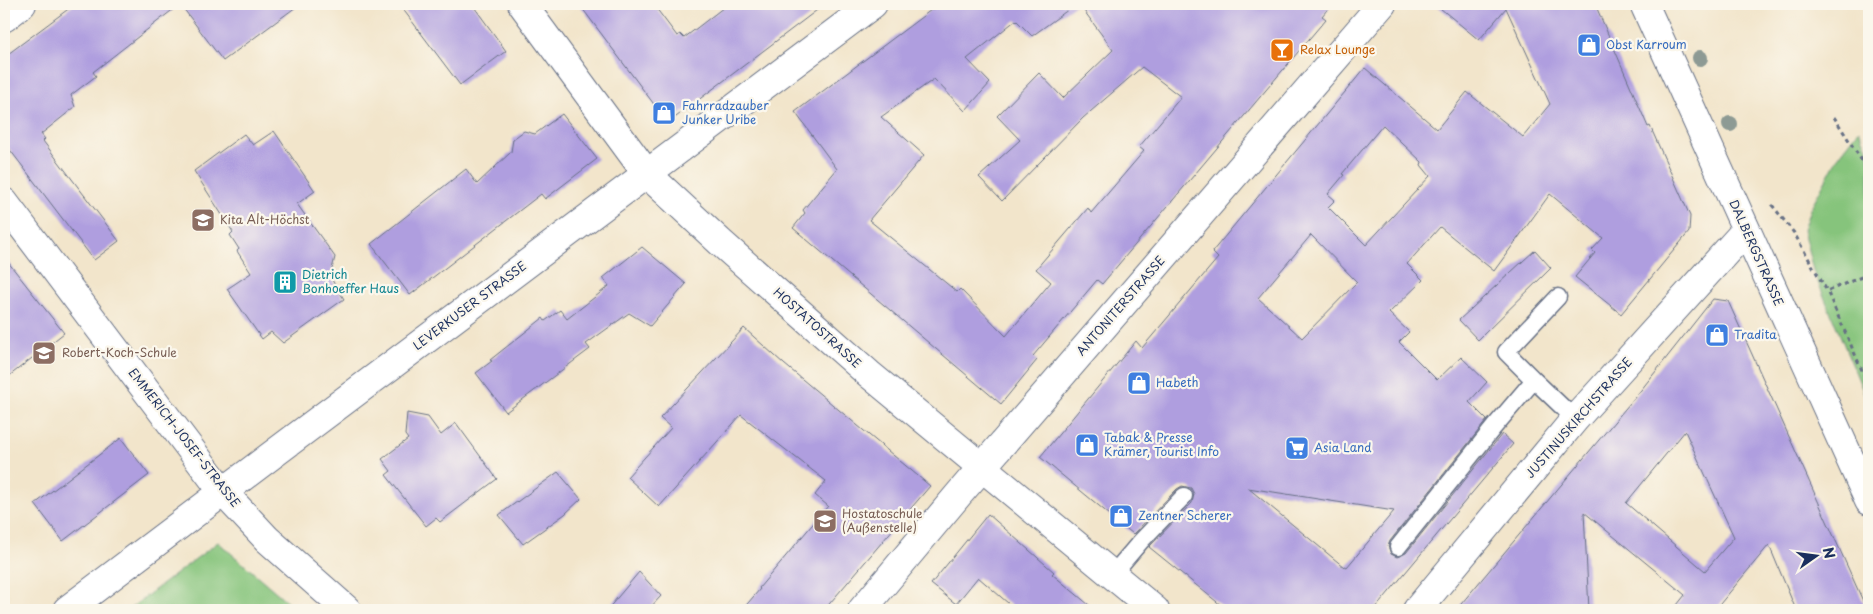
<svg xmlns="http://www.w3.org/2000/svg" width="1873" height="614" font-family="'Playpen Sans',sans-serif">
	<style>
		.green { fill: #86c47b; stroke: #507a6c }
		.building { fill: #af9edf; fill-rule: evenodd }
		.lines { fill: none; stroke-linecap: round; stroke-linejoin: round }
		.service-casing { stroke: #666f84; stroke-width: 19 }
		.minor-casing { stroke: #666f84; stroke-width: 30 }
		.tertiary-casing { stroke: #666f84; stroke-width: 30 }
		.path { stroke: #666f84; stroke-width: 3; stroke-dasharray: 4 4; stroke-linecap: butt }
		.service { stroke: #fff; stroke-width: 16 }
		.minor { stroke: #fff; stroke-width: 28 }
		.tertiary { stroke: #fff; stroke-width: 28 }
		.tree { fill: #8d9a94 }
		.labels { text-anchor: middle; stroke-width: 4.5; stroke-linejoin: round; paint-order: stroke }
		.shop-label { font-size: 12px; fill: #366cbe; stroke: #fbf7ec; text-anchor: start }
		.food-label { font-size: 12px; fill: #c56008; stroke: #fbf7ec; text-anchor: start }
		.education-label { font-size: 12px; fill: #785e54; stroke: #fbf7ec; text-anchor: start }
		.street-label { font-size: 12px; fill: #1b2f5e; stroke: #fbf7ec }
		.culture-label { font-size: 12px; fill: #0d838f; stroke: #fbf7ec; text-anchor: start }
	</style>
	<rect width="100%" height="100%" fill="#fbf7ec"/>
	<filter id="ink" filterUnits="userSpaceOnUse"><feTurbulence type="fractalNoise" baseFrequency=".02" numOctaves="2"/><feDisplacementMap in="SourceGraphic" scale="10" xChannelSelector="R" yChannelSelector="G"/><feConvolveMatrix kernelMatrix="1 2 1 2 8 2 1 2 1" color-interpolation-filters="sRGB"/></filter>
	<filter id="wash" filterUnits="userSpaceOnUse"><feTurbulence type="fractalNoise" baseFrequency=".0096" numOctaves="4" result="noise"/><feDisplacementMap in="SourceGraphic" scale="20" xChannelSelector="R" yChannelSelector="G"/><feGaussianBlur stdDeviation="1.12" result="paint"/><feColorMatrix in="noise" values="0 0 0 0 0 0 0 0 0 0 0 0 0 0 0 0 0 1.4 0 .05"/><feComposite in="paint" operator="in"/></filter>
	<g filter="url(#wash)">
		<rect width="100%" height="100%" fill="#f2e5cb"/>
		<path class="green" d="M1859,130L1869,152V405L1813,270L1803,230L1810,209L1838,157Z
			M218,542L297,610H128Z"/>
		<g id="blocks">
			<path class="building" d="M75,4H300L223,61L180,4L93,72L96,76L71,95L75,107L41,134L45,139L43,141L119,241L94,260L4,142V57Z
				M399,4H472L506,51L460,85Z
				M579,4H653L677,36L680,34L684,38L728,4H825L668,123Z
				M939,4H1076L1032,36L1016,20L967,59L990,83L965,111L934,79L881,117L924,155L869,220L957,292L960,289L1006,336L1051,282L1036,269L1088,208L1091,213L1144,151L1139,147L1181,97L1142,67L1083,118L1002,201L979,177L1020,140L997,116L1039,73L1063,98L1113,50L1079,4H1332L1322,16L1326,19L1102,284L1097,280L1033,356L1037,360L1001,404L793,228L805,213L803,210L837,169L795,112Z
				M1435,4H1595L1648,127L1650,126L1690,216L1689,232L1621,314L1575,277L1595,253L1592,250L1603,238L1550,194L1494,271L1440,227L1407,264L1423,280L1389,313L1409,332L1399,342L1437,380L1461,357L1487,382L1469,402L1487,420L1390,541L1388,546L1391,554L1397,557L1406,553L1502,434L1513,444L1374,610H1227L1149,547L1192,503L1194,494L1191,488L1182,486L1177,489L1133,534L1040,457L1136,341L1142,348L1218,258L1212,252L1365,68L1437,129L1467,92L1523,137L1550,104L1506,8L1479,40ZM1383,125L1422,162L1421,165L1430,176L1366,245L1328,207L1335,200L1328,194L1344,175L1342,174ZM1311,235L1357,282L1302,338L1258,298ZM1248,488L1394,511L1347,567L1345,566L1344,567Z
				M562,114L597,159L545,199L541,194L410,295L371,244L466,169L477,184L511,152L513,139L524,131L535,134Z
				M274,131L315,191L297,204L335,257L330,277L344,299L283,343L271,332L262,339L227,289L251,273L237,251L239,249L230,235L233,232L194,171L244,134L253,145Z
				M642,247L686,284L650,326L629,313L586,344L590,349L506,412L476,373L492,361L490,360L543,318L545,321L560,310L567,319L609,286L603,278Z
				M1535,250L1551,268L1478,340L1459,320Z
				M4,257L64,333L4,380Z
				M1713,299L1728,301L1867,610H1796L1769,545L1715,610H1673L1685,595L1584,512L1589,610H1456L1641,390ZM1685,431L1734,537L1705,571L1626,503Z
				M744,328L784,364L930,486L824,610H742L760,589L759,588L828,506L815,495L826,481L741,415L659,507L627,477L671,428L660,418Z
				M407,413L428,417L441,435L456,423L497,479L440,522L436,518L426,526L386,475L391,471L382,459L408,439L405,435Z
				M121,438L149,475L63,541L35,504Z
				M558,472L581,499L565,514L523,544L499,515Z
				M988,514L1054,572L1052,574L1095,610H1016L978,577L956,604L931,584Z
				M639,572L661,596L648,610H607Z"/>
		</g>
	</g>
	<g filter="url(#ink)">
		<use href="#blocks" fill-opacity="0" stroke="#666f84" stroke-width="1"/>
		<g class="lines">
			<g class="service-casing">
				<path id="service" d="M1534,380L1506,352L1558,297
					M1398,547L1494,427L1534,380L1575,419
					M1112,575L1141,541L1184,496"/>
			</g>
			<g class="minor-casing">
				<path id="minor" d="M1644,4L1869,501
					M4,18L22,4
					M4,202L223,492L267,539L347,610
					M67,610L268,458L873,4
					M862,610L959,494L1382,4
					M1417,610L1575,419L1746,230"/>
			</g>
			<g class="tertiary-casing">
				<path id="tertiary" d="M522,4L647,174L720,242L869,374L1155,610"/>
			</g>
			<path class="path" d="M1834,117L1869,172
				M1772,205L1794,233L1827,291
				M1869,274L1827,291L1869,386"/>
			<use href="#service" class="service"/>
			<use href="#minor" class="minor"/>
			<use href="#tertiary" class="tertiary"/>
		</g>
		<g class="tree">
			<circle cx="1700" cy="58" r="8"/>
			<circle cx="1730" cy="124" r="8"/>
		</g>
	</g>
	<defs>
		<g id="shop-square" transform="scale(1.25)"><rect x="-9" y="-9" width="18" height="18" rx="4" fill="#3f7fe0" stroke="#fbf7ec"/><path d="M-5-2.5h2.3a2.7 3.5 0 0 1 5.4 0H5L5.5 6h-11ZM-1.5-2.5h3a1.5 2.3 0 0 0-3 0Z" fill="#fff"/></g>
		<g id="bar-square" transform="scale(1.25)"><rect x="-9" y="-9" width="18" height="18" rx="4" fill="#e8710a" stroke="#fbf7ec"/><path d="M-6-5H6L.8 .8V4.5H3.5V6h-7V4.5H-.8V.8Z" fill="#fff"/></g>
		<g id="school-square" transform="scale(1.25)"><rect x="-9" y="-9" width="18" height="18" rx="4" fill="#8d6e63" stroke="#fbf7ec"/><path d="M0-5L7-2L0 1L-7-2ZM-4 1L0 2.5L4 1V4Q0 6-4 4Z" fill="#fff"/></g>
		<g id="building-square" transform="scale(1.25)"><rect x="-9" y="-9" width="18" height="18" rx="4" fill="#0f9aa8" stroke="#fbf7ec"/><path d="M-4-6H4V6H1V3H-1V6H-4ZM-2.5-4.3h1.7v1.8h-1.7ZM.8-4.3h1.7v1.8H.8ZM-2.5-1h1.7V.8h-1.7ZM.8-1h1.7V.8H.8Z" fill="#fff"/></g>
		<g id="supermarket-square" transform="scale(1.25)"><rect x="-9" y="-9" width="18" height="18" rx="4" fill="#3f7fe0" stroke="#fbf7ec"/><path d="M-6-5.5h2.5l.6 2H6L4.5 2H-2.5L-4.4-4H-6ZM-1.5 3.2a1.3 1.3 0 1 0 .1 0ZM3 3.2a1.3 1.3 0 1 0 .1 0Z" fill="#fff"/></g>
	</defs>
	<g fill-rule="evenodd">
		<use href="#shop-square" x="1589" y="45"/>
		<use href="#bar-square" x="1282" y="50"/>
		<use href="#shop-square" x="664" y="113"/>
		<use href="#school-square" x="203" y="220"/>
		<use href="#building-square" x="285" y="282"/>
		<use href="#shop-square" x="1717" y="335"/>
		<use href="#school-square" x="44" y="353"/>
		<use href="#shop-square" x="1139" y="383"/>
		<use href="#shop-square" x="1087" y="445"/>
		<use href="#supermarket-square" x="1297" y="448"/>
		<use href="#shop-square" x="1121" y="516"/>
		<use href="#school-square" x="825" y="521"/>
	</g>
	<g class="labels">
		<g class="shop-label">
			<text x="1606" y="49">Obst Karroum</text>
			<text x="682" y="110">Fahrradzauber<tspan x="682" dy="14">Junker Uribe</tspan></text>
			<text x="1734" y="339">Tradita</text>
			<text x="1156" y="387">Habeth</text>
			<text x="1104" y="442">Tabak &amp; Presse<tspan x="1104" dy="14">Krämer, Tourist Info</tspan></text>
			<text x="1314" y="452">Asia Land</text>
			<text x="1138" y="520">Zentner Scherer</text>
		</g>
		<g class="food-label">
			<text x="1300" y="54">Relax Lounge</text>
		</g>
		<g class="education-label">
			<text x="220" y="224">Kita Alt-Höchst</text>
			<text x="62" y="357">Robert-Koch-Schule</text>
			<text x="842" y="518">Hostatoschule<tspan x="842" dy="14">(Außenstelle)</tspan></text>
		</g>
		<g class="street-label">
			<text transform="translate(1756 253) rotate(66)" y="4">DALBERGSTRASSE</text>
			<text transform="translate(470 306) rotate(-37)" y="4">LEVERKUSER STRASSE</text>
			<text transform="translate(1121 306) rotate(-49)" y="4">ANTONITERSTRASSE</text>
			<text transform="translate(817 328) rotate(42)" y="4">HOSTATOSTRASSE</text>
			<text transform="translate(1579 418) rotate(-49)" y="4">JUSTINUSKIRCHSTRASSE</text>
			<text transform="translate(184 438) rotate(52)" y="4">EMMERICH-JOSEF-STRASSE</text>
		</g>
		<g class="culture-label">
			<text x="302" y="279">Dietrich<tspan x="302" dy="14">Bonhoeffer Haus</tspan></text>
		</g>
	</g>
	<rect width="1873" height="614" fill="none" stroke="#fbf7ec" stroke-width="20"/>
	<g transform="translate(1816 556) rotate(76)" stroke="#fbf7ec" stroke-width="4" paint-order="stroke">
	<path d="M0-4L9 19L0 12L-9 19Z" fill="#1b2f5e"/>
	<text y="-8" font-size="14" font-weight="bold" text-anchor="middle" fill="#1b2f5e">N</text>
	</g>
</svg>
